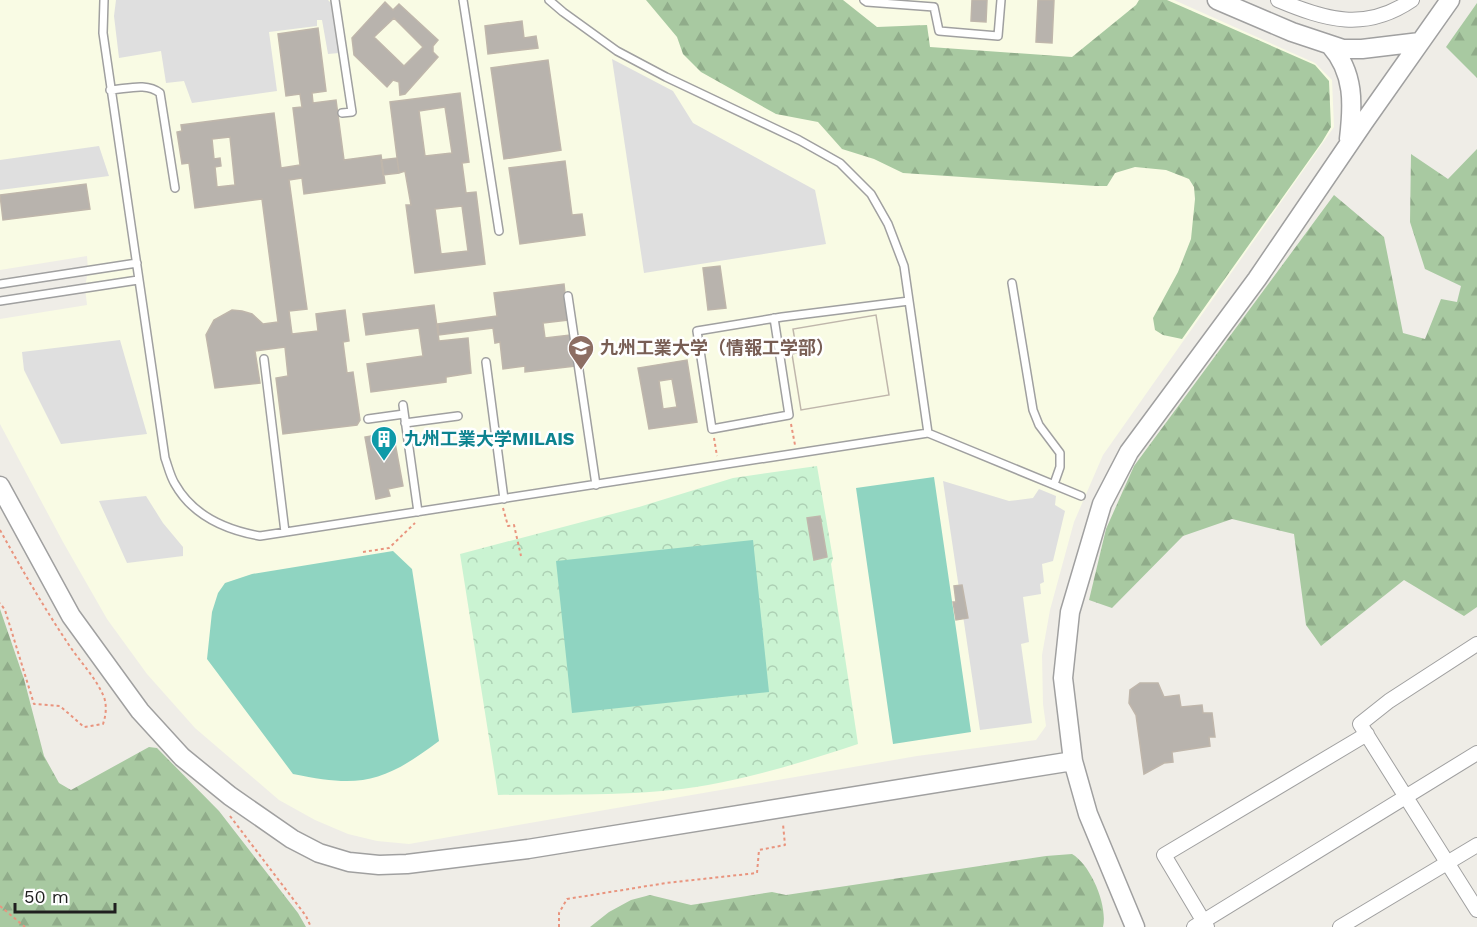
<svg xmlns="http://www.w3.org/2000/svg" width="1477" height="927" font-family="'Work Sans','Noto Sans JP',sans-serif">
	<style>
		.education { fill: #f9fbe4 }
		.forest { fill: url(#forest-firs) }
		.park { fill: url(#park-crowns) }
		.pitch { fill: #8fd4c1 }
		.parking { fill: #dfdfdf }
		.building { fill: #b8b3ad; stroke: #bfb6ab; stroke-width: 1.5; fill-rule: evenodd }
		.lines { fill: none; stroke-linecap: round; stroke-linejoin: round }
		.service-casing { stroke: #a0a0a0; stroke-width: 10 }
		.minor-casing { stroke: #a0a0a0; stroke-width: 16 }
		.tertiary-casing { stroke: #a0a0a0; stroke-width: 21 }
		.path { stroke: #e9947e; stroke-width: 2; stroke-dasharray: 3 3; stroke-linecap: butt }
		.service { stroke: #fff; stroke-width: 7 }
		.minor { stroke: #fff; stroke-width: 14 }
		.tertiary { stroke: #fff; stroke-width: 18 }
		.labels { text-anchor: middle; stroke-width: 5; stroke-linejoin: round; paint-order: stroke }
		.education-label { font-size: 18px; font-weight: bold; fill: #785e54; stroke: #fff; text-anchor: start }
		.culture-label { font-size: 18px; font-weight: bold; fill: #0d838f; stroke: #fff; text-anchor: start }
	</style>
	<defs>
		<pattern id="forest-firs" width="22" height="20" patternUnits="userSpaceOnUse" patternTransform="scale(1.5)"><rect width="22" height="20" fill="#a8c9a1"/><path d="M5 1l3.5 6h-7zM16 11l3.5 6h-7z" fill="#90ac8a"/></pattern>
		<pattern id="park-crowns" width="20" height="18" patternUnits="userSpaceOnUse" patternTransform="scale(1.5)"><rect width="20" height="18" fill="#caf3d2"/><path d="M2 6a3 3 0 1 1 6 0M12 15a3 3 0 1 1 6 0" fill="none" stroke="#add0b4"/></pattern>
	</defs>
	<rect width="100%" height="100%" fill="#efede7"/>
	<path class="education" d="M0,0H1174L1315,63L1332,80L1334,127L1103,455L1074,522L1050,610L1042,655L1043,704L1046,726L1036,740L917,756L409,844L377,841L348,834L315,820L279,800L195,728L147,674L107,619L63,542L0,424V319L87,305L85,288L88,270L87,256L0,270Z"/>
	<path class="forest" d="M646,0H843L877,27L927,25L930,47L1072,57L1136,5L1139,0H1167L1315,65L1329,81L1331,127L1322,142L1182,339L1163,335L1155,330L1153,318L1178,272L1191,239L1195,199L1194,187L1189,179L1166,170L1135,167L1115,173L1107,186H1096L903,173L874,159L842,149L818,122L776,114L701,72L683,54L677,37Z
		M1477,3V78L1446,47Z
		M1477,149V607L1464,616L1404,580L1321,646L1306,625L1294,534L1232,519L1183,536L1112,608L1089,600L1106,529L1134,466L1334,195L1384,237L1403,333L1425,339L1441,299L1457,302L1461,286L1425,269L1410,222L1411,154L1448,179Z
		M0,609L24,679L44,756L59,783L71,790L149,747L157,748L219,811L298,913L306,927H0Z
		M1072,854C1091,865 1108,906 1103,927H590L609,912L631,900L650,895L691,905L772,892L786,895L1046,856Z"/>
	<path class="park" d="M817,466L833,559L831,564L858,744C809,760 759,776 708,785C640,797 567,794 498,795L460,554L639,507L733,478Z"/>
	<path class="pitch" d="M934,477L971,732L893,744L856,488Z
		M753,540L769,692L572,713L556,561Z
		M393,551L412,569L439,741C383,783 361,788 293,774L207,659L212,612L218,593L225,583L252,574Z"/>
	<path class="parking" d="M116,0H328L331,3L339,53L328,54L322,20H317V26L269,32L277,91L192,103L184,81L166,83L161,51L119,58L114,16Z
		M612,59L673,91L693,123L815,190L826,244L644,273Z
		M99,146L109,176L0,190V160Z
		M120,340L147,434L61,444L24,370L22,352Z
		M943,481L1009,501L1033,498L1039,489L1056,496L1055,505L1065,511L1053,561L1042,564L1044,582L1040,584L1041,594L1023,597L1029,642L1021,644L1032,723L980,730Z
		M146,496L163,523L183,547V556L127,563L99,501Z"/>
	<path class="building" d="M972,0H987L986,22L971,21Z
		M1038,0H1054L1052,43L1036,42Z
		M385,2L393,10L399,4L438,40L433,46V52L438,57L405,94L400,95L399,82L393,80L387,87L354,55L352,38ZM394,18L423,47L404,66L374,37Z
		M522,21L524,38L536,36L538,48L488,54L485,26Z
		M318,28L326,91L312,93L313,103L336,100L344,160L381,155L385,183L304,194L302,178L289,180L307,309L289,311L292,334L318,331L316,314L345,310L349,341L343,342L347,373L353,372L360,420L357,425L283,434L276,378L288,376L285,347L255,351L260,383L215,388L206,335L214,320L232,310L242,311L252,314L263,324L278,322L262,199L195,208L189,163L182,164L177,132L182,131L181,125L274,113L281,168L300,165L293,108L302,107L300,94L286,96L278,34ZM230,137L235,185L217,187L215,167L221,166L220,158L214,159L212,139Z
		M548,60L561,150L504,159L491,68Z
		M460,93L469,162L462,163L466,193L476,192L485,264L415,273L406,205H411L405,171L399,173L390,102ZM445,107L452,153L425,156L419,111ZM462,206L468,251L441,254L435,209Z
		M397,158L399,173L383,175L381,160Z
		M565,161L572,215L582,214L585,235L520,244L509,168Z
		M86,184L90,209L3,220L0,195Z
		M720,266L726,308L708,310L703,268Z
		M564,284L568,320L543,323L545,338L570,335L575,366L525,372V366L503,369L500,342L495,343L493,328L439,335L438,324L497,316L494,293Z
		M434,305L439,341L468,338L471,373L446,377V382L371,392L367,364L423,356L419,328L366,335L363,314Z
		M876,315L889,395L801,410L792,354L797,353L793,329Z
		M876,315L889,395L801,410L792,354L797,353L793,329Z
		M687,360L697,422L649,429L638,368ZM672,379L677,407L663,409L659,381Z
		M393,432L403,486L388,489L390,496L376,499L365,437Z
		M820,516L827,557L814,560L807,518Z
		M962,585L968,618L956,620L953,602H956L954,586Z
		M1140,683H1158L1164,697L1179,695L1181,707L1202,705L1203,713H1212L1215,737H1209L1210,746L1172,752L1173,762L1164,763L1144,774L1136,715L1129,703L1130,690Z"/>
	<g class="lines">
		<g class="service-casing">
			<path id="service" d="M104,0L103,33L165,458C168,466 170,476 175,484C193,516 226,530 260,536L928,433L1081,496
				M335,0L352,112L342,113
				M463,0L499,231
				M549,0L563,12L617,51L666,77L799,140L840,163L871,194L888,224L904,266L928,433
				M864,0L867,2L934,7L939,31L998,36L1001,0
				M110,90C127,89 146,82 160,93L175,188
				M1012,283L1033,410L1039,425L1060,453V467L1054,484
				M0,284L137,263
				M568,296L596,485
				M0,301L138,280
				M774,318L789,415L712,429L697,331L782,317L909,301
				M264,359L285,532
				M486,362L504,499
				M403,405L418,512
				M368,419L404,414
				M405,423L458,416"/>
		</g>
		<g class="minor-casing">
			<path id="minor" d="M1278,0C1326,20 1365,32 1412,0
				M1477,644L1389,701L1360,724L1477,910
				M1194,927L1477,753
				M1207,927L1164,855L1367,734
				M1340,927L1477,845"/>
		</g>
		<g class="tertiary-casing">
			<path id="tertiary" d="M1217,0L1292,32L1343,49H1362L1420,42
				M1330,45C1355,73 1353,105 1349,139
				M0,486L71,616L140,711L182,757L230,796L292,839L319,853L349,862L379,865L407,864L528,849L1073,761
				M1135,927L1088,814L1073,761L1063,678L1070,612L1102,504L1129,452L1257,279L1364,122L1450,0"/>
		</g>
		<path class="path" d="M791,424L795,445
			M714,438L717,456
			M503,508L508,526L514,525L521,556
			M0,530C21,568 43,606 67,642C79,661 95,676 104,697C107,706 106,715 103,724L84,727L60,706L34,704L5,610L0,603
			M363,552L389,548L415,523
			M230,816L306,916L311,927
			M0,906L25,927
			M559,927V913L567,899L666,883L757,873L759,850L785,845L783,824"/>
		<use href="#service" class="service"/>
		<use href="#minor" class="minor"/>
		<use href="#tertiary" class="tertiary"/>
	</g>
	<defs>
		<g id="university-pin" transform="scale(1.35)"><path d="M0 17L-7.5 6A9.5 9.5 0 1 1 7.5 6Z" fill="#8d6e63" stroke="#fff"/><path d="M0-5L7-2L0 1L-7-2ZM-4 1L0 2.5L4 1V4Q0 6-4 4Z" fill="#fff"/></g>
		<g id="building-pin" transform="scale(1.35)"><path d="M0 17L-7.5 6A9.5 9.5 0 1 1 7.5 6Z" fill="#0f9aa8" stroke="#fff"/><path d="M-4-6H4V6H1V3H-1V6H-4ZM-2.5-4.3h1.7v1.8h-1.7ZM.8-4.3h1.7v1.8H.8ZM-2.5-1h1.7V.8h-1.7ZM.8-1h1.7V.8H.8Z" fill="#fff"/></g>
	</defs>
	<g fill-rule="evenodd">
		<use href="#university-pin" x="581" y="348"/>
		<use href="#building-pin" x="384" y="439"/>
	</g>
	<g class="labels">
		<g class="education-label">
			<text x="600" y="354">九州工業大学（情報工学部）</text>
		</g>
		<g class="culture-label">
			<text x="404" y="445">九州工業大学MILAIS</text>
		</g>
	</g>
	<path d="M15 903v9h100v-9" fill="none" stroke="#1f1f1f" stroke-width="3"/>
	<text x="24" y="903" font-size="18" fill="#1f1f1f" stroke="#ffffff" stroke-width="4.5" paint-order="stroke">50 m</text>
</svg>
